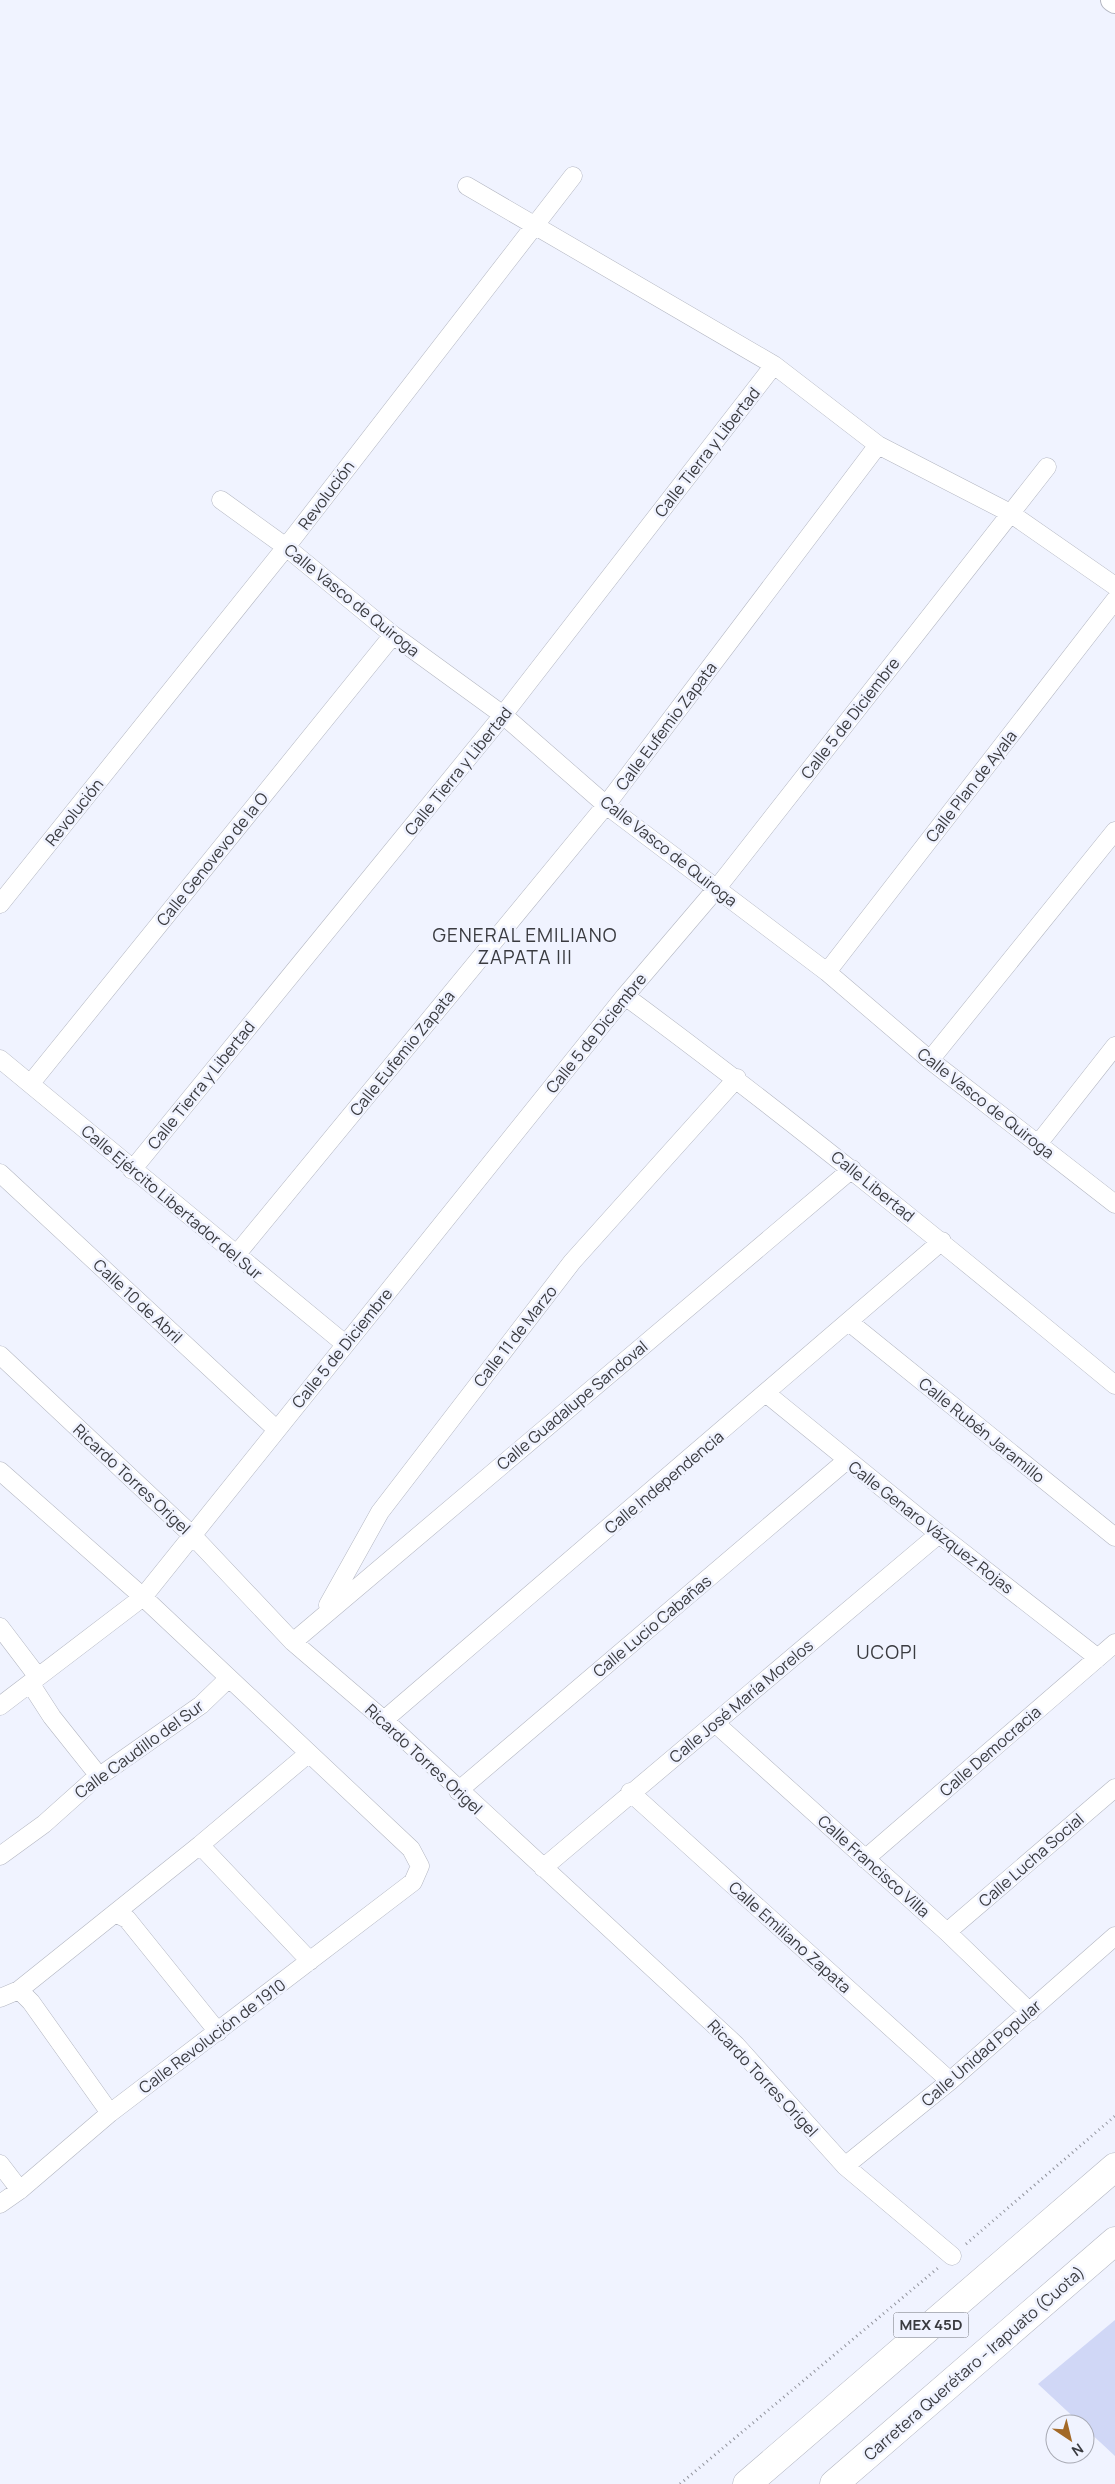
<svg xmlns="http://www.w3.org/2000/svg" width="1115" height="2484" font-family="Manrope,sans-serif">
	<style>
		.green { fill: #d0d7f6 }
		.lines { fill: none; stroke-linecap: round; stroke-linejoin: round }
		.minor-casing { stroke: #b3b6c1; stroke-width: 19 }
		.tertiary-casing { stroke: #b3b6c1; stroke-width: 24 }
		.motorway-casing { stroke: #b3b6c1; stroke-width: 29 }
		.path { stroke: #92949d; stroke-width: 3; stroke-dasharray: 1 4; stroke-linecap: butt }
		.minor { stroke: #fff; stroke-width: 18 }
		.tertiary { stroke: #fff; stroke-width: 22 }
		.motorway { stroke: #fff; stroke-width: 28 }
		.labels { text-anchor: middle; stroke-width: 5; stroke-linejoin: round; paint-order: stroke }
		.shield { fill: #f0f3ff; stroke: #717279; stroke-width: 1 }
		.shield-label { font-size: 15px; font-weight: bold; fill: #3a3b40 }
		.street-label { font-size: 16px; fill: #3a3b40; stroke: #f0f3ff }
		.quarter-label { font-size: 19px; letter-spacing: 1px; fill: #3a3b40; stroke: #f0f3ff }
	</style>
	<rect width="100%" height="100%" fill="#f0f3ff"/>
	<path class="green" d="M1115,2320V2456L1085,2428V2424H1081L1038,2384Z"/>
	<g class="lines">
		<g class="minor-casing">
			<path id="minor" d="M467,186L774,365L878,445L1010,513L1115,586
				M221,500L286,547L393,635L503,715L606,805L827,972L930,1060L1115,1204
				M0,904L286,547L573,176
				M827,972L1115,600
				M625,996C793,1120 954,1252 1115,1385
				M0,1059L345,1344
				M930,1060L1115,831
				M31,1083L393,635
				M1038,1144L1115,1046
				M132,1170L503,715L774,365
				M0,1173L276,1429
				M236,1255L606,805L878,445
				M849,1322L1115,1537
				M0,1355L193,1536L293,1642L384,1720L736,2045L845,2166L952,2256
				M767,1394L939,1534L1098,1658
				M0,1471L143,1597L411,1849L420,1866L413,1882L110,2113L20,2190L0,2204
				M328,1605L380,1512L572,1262L737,1078
				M0,1627L38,1677
				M293,1642L852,1169
				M30,1683L52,1717L99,1776
				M0,1706L143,1597L625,996L717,888L1047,467
				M384,1720L942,1241
				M715,1723L947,1932L1030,2012
				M458,1791L847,1460
				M630,1792L950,2081
				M200,1845L310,1961
				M0,1856L44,1824L91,1782L201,1705L229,1678
				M865,1859L1115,1643
				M543,1868L939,1534
				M115,1913L127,1919L218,2032
				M947,1932L1115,1788
				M19,1990L31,2002L110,2113
				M0,1998L19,1990L200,1845L309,1753
				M0,2164L20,2190
				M845,2166L950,2081L1115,1936"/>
		</g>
		<g class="tertiary-casing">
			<path id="tertiary" d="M1112,0L1115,2"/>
		</g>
		<g class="motorway-casing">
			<path id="motorway" d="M747,2484L1115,2167
				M834,2484L1115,2241"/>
		</g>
		<path class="path" d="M966,2244L1115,2116
			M680,2484L938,2268"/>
		<use href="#minor" class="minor"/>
		<use href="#tertiary" class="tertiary"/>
		<use href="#motorway" class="motorway"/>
	</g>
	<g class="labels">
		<rect class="shield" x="893.5" y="2312.5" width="75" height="25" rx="4"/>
		<g class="shield-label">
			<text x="931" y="2330">MEX 45D</text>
		</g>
		<g class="street-label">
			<text transform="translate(707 452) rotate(-52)" y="6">Calle Tierra y Libertad</text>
			<text transform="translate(326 495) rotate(-53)" y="6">Revolución</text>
			<text transform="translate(352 600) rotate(39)" y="6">Calle Vasco de Quiroga</text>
			<text transform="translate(850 718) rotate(-52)" y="6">Calle 5 de Diciembre</text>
			<text transform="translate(666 726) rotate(-53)" y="6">Calle Eufemio Zapata</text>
			<text transform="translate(458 771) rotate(-51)" y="6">Calle Tierra y Libertad</text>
			<text transform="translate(971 786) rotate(-52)" y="6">Calle Plan de Ayala</text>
			<text transform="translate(74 812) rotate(-51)" y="6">Revolución</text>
			<text transform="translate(669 851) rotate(38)" y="6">Calle Vasco de Quiroga</text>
			<text transform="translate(212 859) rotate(-51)" y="6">Calle Genovevo de la O</text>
			<text transform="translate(596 1033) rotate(-51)" y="6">Calle 5 de Diciembre</text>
			<text transform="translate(402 1053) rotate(-51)" y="6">Calle Eufemio Zapata</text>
			<text transform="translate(201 1085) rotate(-51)" y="6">Calle Tierra y Libertad</text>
			<text transform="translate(986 1103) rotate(38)" y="6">Calle Vasco de Quiroga</text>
			<text transform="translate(873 1186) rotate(39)" y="6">Calle Libertad</text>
			<text transform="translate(172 1202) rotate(40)" y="6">Calle Ejército Libertador del Sur</text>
			<text transform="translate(138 1301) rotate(43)" y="6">Calle 10 de Abril</text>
			<text transform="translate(515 1336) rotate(-52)" y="6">Calle 11 de Marzo</text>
			<text transform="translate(342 1348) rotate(-51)" y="6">Calle 5 de Diciembre</text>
			<text transform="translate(572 1405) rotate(-40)" y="6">Calle Guadalupe Sandoval</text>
			<text transform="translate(982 1430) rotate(39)" y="6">Calle Rubén Jaramillo</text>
			<text transform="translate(132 1479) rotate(43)" y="6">Ricardo Torres Origel</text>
			<text transform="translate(664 1482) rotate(-40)" y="6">Calle Independencia</text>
			<text transform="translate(931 1527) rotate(38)" y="6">Calle Genaro Vázquez Rojas</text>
			<text transform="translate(652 1626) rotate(-40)" y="6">Calle Lucio Cabañas</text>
			<text transform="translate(741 1701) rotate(-40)" y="6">Calle José María Morelos</text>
			<text transform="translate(139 1749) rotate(-36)" y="6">Calle Caudillo del Sur</text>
			<text transform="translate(990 1751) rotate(-41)" y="6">Calle Democracia</text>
			<text transform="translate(424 1759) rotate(43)" y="6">Ricardo Torres Origel</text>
			<text transform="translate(1031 1860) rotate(-41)" y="6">Calle Lucha Social</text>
			<text transform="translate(874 1866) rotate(42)" y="6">Calle Francisco Villa</text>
			<text transform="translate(790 1937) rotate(42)" y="6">Calle Emiliano Zapata</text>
			<text transform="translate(212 2036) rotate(-37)" y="6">Calle Revolución de 1910</text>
			<text transform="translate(981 2053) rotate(-41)" y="6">Calle Unidad Popular</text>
			<text transform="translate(763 2078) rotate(47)" y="6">Ricardo Torres Origel</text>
			<text transform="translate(974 2363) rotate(-41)" y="6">Carretera Querétaro - Irapuato (Cuota)</text>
		</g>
		<g class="quarter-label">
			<text x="525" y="942">GENERAL EMILIANO<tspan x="525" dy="22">ZAPATA III</tspan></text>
			<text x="887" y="1659">UCOPI</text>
		</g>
	</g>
	<g transform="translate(1070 2439) rotate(145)"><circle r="24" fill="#f0f3ff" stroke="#a7a9b3"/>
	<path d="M0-4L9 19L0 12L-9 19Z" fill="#a36928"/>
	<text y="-8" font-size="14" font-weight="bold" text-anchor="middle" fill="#3a3b40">N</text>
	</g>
</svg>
